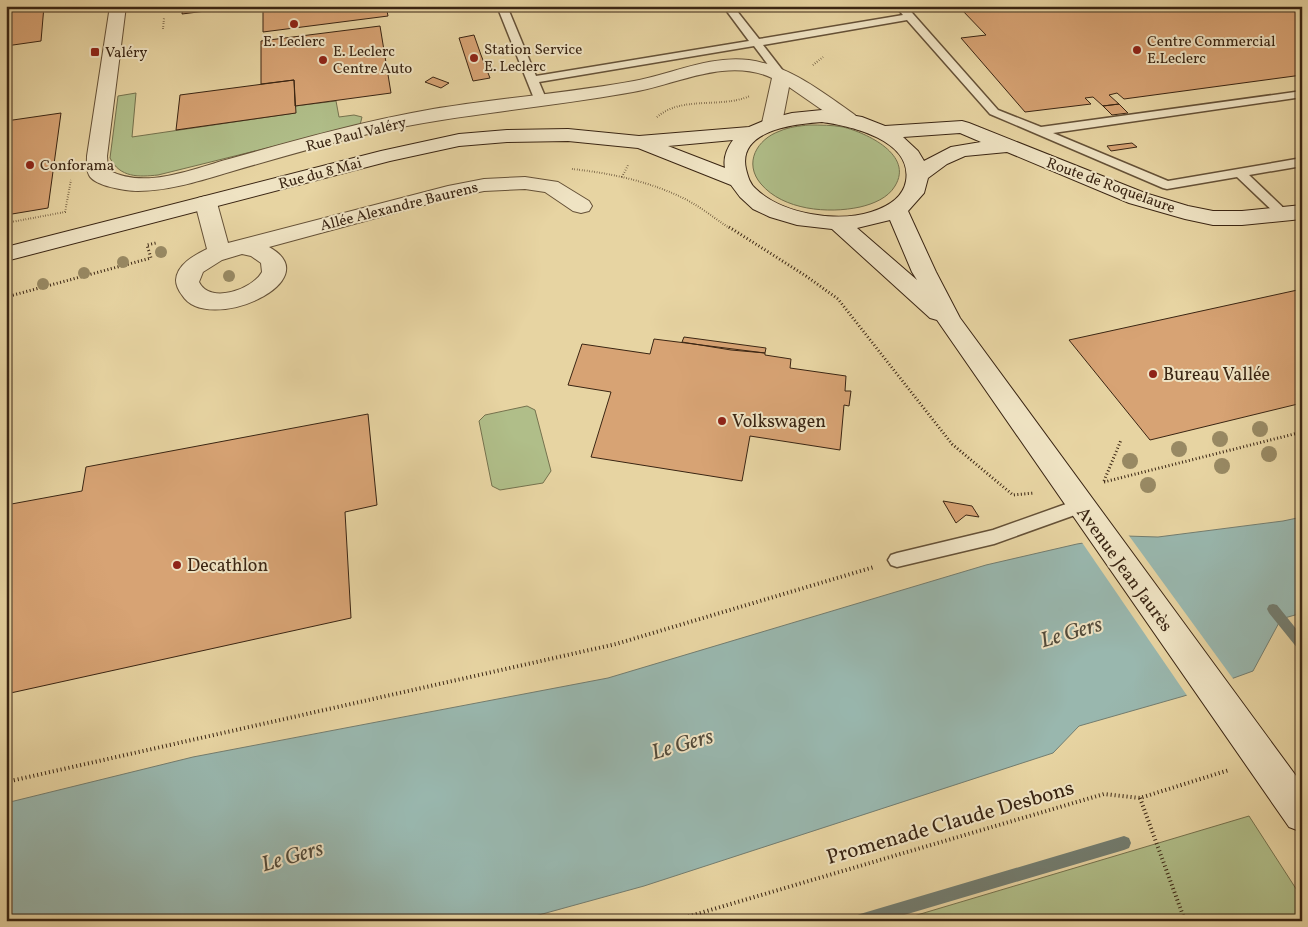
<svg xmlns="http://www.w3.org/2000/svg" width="1308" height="927" font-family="Vollkorn,serif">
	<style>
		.green { fill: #b0be89; stroke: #75724e }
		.water { fill: #99b7ae; stroke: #737d70 }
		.pier { fill: #e7d4a2 }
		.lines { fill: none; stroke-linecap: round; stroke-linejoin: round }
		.stream { fill: #737d70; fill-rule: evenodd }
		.building { fill: #d7a374; stroke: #3a2513 }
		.lane-casing { stroke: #655137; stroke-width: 3 }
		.street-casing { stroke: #655137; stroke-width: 2 }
		.secondary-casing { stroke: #3a2513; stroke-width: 2 }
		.path-far2 { stroke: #3a2513; stroke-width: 2; stroke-dasharray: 0.5 2; stroke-linecap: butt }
		.path-far1 { stroke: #3a2513; stroke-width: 3; stroke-dasharray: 1 2.5; stroke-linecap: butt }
		.path { stroke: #3a2513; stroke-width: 4; stroke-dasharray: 1 3; stroke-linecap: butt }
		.lane { fill: #efe3c3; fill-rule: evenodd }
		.street { fill: #efe3c3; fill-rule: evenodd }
		.secondary { fill: #efe3c3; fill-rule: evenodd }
		.tree { fill: #988963 }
		.poi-dot { fill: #8f2418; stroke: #efe3c3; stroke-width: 2 }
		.labels { text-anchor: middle; stroke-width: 4; stroke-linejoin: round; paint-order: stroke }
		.far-poi-label { font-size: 15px; fill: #3a2513; stroke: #efe3c3; text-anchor: start }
		.far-street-label { font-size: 15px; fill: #3a2513; stroke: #efe3c3 }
		.poi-label { font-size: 18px; fill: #3a2513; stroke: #efe3c3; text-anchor: start }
		.street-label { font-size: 18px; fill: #3a2513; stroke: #efe3c3 }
		.near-street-label { font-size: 21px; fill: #3a2513; stroke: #efe3c3 }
		.near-water-label { font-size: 22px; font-style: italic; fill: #524a3a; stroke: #efe3c3 }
	</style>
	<rect width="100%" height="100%" fill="#e7d4a2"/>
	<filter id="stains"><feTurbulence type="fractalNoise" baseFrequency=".004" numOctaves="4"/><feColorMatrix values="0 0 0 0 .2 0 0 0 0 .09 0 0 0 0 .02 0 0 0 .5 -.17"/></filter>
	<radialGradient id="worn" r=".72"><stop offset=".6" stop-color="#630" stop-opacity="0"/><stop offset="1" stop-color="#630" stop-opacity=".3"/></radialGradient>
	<path class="green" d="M136,93L132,137L295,113V106L336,101L339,117L354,115L362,117L360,125L158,175C139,177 120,178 110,158L118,96Z
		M809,125C821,125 832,125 843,127C867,133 914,155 895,186C888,198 873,204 860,207C828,214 783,210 761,184C743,163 757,139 780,131C789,127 799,126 809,125Z
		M527,406L535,410L551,471L543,483L500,490L492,486L479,421L485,415Z
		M1249,816L1302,898V921H897Z"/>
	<path class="water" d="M1302,517V613L1281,619L1253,671L1184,696L1079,726L1053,753L644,886L517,921H6V803L193,757L608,678L986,565L1077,544L1126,536L1158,537L1283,521Z"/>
	<path class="pier" d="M1127,533L1234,680L1188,697L1081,541Z"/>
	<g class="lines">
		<path class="stream" d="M1273,604L1277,605L1302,636V650L1298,649L1269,613L1267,609L1269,605Z
			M1124,836L1129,838L1131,843L1129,848L1124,850L884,921H853L855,916L860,914Z"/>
	</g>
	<path class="building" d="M44,6L41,41L6,46V7Z
		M183,6H245L182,14Z
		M263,6H386L388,16L263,32Z
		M968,6H1242L1248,11L1302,6V75L1124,99L1117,93L1109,95L1119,104L1103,106L1093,97L1085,98L1091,104L1025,112L961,38L986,35L961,9L970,8Z
		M380,26L391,93L295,106L294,80L261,84V41Z
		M474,35L481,55L490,78L473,81L459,38Z
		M433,77L449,83L441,88L425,82Z
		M294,80L296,113L176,130L180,95Z
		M1119,104L1128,113L1112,115L1103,106Z
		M61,113L48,208L6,215V121Z
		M1132,143L1137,147L1111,151L1107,146Z
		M1302,289V403L1150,440L1069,340Z
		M684,337L766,348L765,353L731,350L682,342Z
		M654,339L765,353V355L791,359L790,368L846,376L845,391H851L849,406L844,405L840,450L750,436L742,481L591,457L611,392L568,385L582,344L650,354Z
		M368,414L377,505L345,512L351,618L6,694V505L82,491L86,467Z
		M943,501L972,506L979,517L966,515L956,523Z"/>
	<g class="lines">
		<g class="lane-casing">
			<path id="lane" d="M497,6H507L536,76L749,41L723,6H733L759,39L903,15L895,6H906L998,110L1041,127L1302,91V97L1053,133L1168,181L1302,158V166L1249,175L1291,215L1285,219L1280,218L1237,177L1167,189L1163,188L990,114L907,20L763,45L787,76L782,79L778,78L754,46L539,82L547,101L541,104L535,101Z
				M1080,499L1086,501L1088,506L1086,511L994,544L897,567L891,565L888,560L891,555L897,553L993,530Z"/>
		</g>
		<g class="street-casing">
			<path id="street" d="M110,6H126L107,156L108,170C145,190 192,169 229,159C296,140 364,121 433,109C500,98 568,93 634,81C672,74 710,55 749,60C790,66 822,92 855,115L858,119L855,123L848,125L841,123L789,87L782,123L779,127L772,129L765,127L762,123L772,78C727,57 678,84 633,92C545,108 455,114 368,134C323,145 278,158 233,171C202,180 170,191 138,191C126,191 94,186 89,175C86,170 87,162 87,156Z
				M525,177L558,182L589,201L592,206L589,211L581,213L573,211L545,192L525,189L484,191L450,198L269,247C331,281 207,336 182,295C179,291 176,285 176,280C177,264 195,255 207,249L195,203L198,198L206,196L214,198L217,203L228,243L448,186L484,179ZM242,254L251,256L261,263L262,272C253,289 210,305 199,282L203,272L222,260Z"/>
		</g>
		<g class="secondary-casing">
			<path id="secondary" d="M822,110L862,117L885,126L962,121L969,123L1145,193L1188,206L1213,211H1242L1302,205V219L1242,225H1213L1185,219L1129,203L1007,152L965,156L947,164L928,178L924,193L908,211L936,272L960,318L1302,784V832L1289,827L937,320L930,318L832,229L797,225L770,217L753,209L740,197L731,185L638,148L568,141L507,142L459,146L390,161L6,261V247L381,151L459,134L507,130L568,129L639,136L749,127L768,119L792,113ZM822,122C851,126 913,140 906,181C903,198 887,207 871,212C837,223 782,214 756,189C750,184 748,177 746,169C737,130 795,124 822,122ZM960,133L981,142L951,147L924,161L918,151L903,137ZM733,140C727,148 723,158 725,168L668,146ZM890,220L912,272L917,280L857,228Z"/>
		</g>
		<path class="path-far2" d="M163,29L164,18
			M813,65L823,57
			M657,117C683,95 720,109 750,96
			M572,169C610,173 648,181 683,198C700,206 715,219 731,229
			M622,177L628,165
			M6,223L65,212L71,180"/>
		<path class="path-far1" d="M729,227L806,276L838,299L952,444L1013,495L1034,493
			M6,297L151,258L147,245L156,243
			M1104,481L1121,440
			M1104,482L1302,432"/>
		<path class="path" d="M6,782L616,644L874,567
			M1140,798L1185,921
			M673,921L1104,794L1140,798L1229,770"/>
		<use href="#lane" class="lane"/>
		<use href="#street" class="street"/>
		<use href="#secondary" class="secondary"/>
	</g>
	<g class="tree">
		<circle cx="161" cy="252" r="6"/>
		<circle cx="123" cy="262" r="6"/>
		<circle cx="84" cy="273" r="6"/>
		<circle cx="229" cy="276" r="6"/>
		<circle cx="43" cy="284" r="6"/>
		<circle cx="1260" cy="429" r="8"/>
		<circle cx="1220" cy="439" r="8"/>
		<circle cx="1179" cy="449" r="8"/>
		<circle cx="1269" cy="454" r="8"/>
		<circle cx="1130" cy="461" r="8"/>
		<circle cx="1222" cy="466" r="8"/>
		<circle cx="1148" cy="485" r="8"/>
	</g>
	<g class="poi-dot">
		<circle cx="294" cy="24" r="5"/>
		<circle cx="1137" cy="50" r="5"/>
		<rect x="90" y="47" width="10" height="10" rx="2.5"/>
		<circle cx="474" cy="58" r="5"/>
		<circle cx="323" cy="60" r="5"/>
		<circle cx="30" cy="165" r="5"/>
		<circle cx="1153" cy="374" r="5"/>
		<circle cx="722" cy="421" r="5"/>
		<circle cx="177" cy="565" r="5"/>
	</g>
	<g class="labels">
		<g class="far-poi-label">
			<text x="294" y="46" text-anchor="middle">E. Leclerc</text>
			<text x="1147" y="46">Centre Commercial<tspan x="1147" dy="17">E.Leclerc</tspan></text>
			<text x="484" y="54">Station Service<tspan x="484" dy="17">E. Leclerc</tspan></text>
			<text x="333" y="56">E. Leclerc<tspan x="333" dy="17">Centre Auto</tspan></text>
			<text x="105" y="57">Valéry</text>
			<text x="40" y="170">Conforama</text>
		</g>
		<g class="far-street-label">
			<text transform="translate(356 134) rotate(-14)" y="5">Rue Paul Valéry</text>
			<text transform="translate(320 173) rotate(-15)" y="5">Rue du 8 Mai</text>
			<text transform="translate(1111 185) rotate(20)" y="5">Route de Roquelaure</text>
			<text transform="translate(399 206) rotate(-14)" y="5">Allée Alexandre Baurens</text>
		</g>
		<g class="poi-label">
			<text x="1163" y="380">Bureau Vallée</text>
			<text x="732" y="427">Volkswagen</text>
			<text x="187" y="571">Decathlon</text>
		</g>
		<g class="street-label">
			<text transform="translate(1125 569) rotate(54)" y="6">Avenue Jean Jaurès</text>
		</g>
		<g class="near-street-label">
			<text transform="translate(950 822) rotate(-16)" y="7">Promenade Claude Desbons</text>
		</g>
		<g class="near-water-label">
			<text transform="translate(1071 631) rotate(-16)" y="8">Le Gers</text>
			<text transform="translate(682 743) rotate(-16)" y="8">Le Gers</text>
			<text transform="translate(292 855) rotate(-16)" y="8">Le Gers</text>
		</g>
	</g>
	<rect width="1308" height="927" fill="none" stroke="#e7d4a2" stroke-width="25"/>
	<rect x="8" y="8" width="1293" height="912" fill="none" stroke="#3a2513" stroke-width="2.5"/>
	<rect x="12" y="12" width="1283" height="902" fill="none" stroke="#3a2513"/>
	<rect width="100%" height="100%" filter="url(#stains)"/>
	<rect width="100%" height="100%" fill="url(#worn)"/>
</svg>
